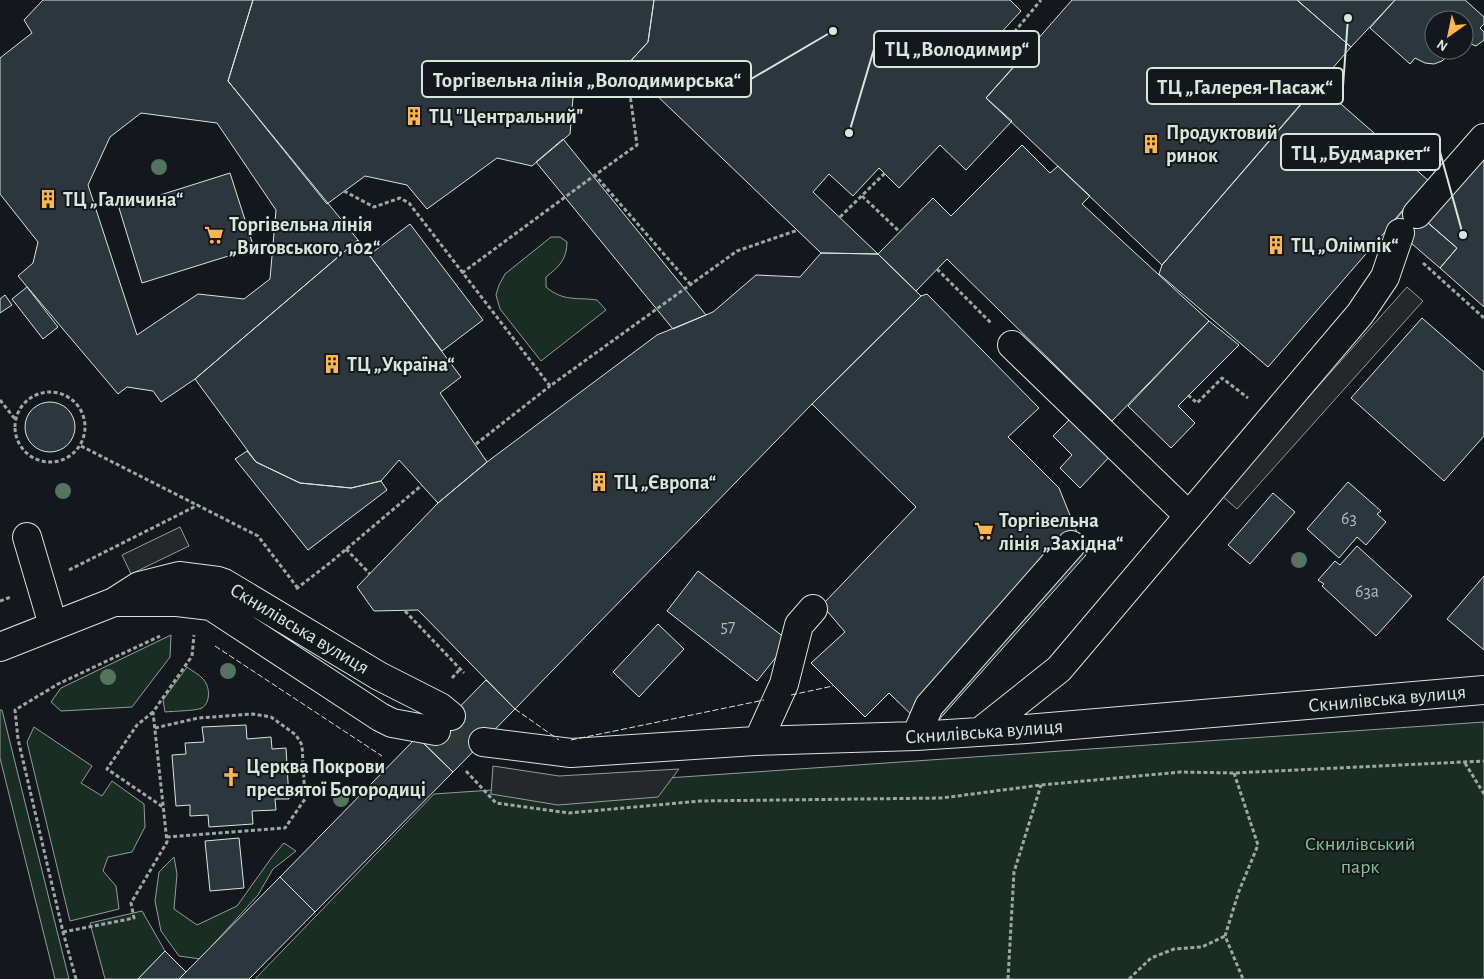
<svg xmlns="http://www.w3.org/2000/svg" width="1484" height="979" font-family="'Alegreya Sans',sans-serif">
	<style>
		.green { fill: #1a2d24; stroke: #939e99 }
		.parking { fill: #24282b; stroke: #939e99 }
		.building { fill: #2c363c; stroke: #d8e6dc; fill-rule: evenodd }
		.lines { fill: none; stroke-linecap: round; stroke-linejoin: round }
		.minor-tunnel { stroke: #313739; stroke-width: 28; stroke-dasharray: 28 14; stroke-linecap: butt }
		.minor-casing { stroke: #d8e6dc; stroke-width: 30 }
		.path { stroke: #9da8a2; stroke-width: 3; stroke-dasharray: 4 2.5; stroke-linecap: butt }
		.minor { stroke: #14181c; stroke-width: 28 }
		.fence { stroke: #d8e6dc; stroke-width: 1; stroke-dasharray: 6 2.5; stroke-linecap: butt }
		.tree { fill: #55745f }
		.labels { text-anchor: middle; stroke-width: 4; stroke-linejoin: round; paint-order: stroke }
		.number-label { font-size: 18px; fill: #adbab4 }
		.poi-label { font-size: 20px; font-weight: bold; fill: #d8e6dc; stroke: #14181c; text-anchor: start }
		.street-label { font-size: 20px; fill: #d8e6dc; stroke: #14181c }
		.park-label { font-size: 20px; fill: #8ac095; stroke: #14181c }
		.leader { fill: none; stroke: #d8e6dc; stroke-width: 2 }
		.callout-dot { fill: #d8e6dc; stroke: #14181c; stroke-width: 2 }
		.callout { fill: #14181c; stroke: #d8e6dc; stroke-width: 2 }
		.callout-label { font-size: 21px; text-anchor: middle; font-weight: bold; fill: #d8e6dc }
	</style>
	<rect width="100%" height="100%" fill="#14181c"/>
	<path class="green" d="M551,237H560L567,242C567,259 559,267 546,277V287C564,302 576,297 597,300L606,310L541,361L500,309L496,295L499,285L505,274Z
		M171,635L170,657L132,707L61,711L51,702L61,688Z
		M187,667C192,671 199,674 203,679C210,686 211,702 202,708C195,711 174,711 165,712L163,700Z
		M0,710H2L69,979H55L0,758Z
		M1484,722V979H255L434,794Z
		M34,727L92,766L81,783L102,796L112,781L144,804L145,827L132,852L108,857L103,871L116,886L119,909L70,921L27,742Z
		M284,843L296,851L273,869L258,895L200,959L179,956L161,931L155,901L159,872L174,857L177,874L174,909L197,925L237,906L272,857Z
		M142,911L165,951L138,979H105L90,923Z"/>
	<path class="parking" d="M1407,287L1423,301L1237,509L1221,495Z
		M180,527L189,546L131,574L122,555Z
		M493,766L559,776L679,769L658,797L558,805L491,794Z"/>
	<path class="building" d="M43,0H253L228,81L358,240L195,379L161,402L153,391L127,387L118,394L18,276L33,263L38,242L0,194V58L32,33L24,20ZM141,113L217,123L276,210L270,279L244,299L198,294L137,335L88,185L110,137Z
		M253,0H654L648,42L626,66L573,98L570,134L532,166L497,158L427,209L407,185L365,176L327,204L228,81Z
		M654,0H1010L1021,11L998,36L1022,58L986,98L1012,121L966,170L940,145L899,188L879,168L853,196L829,174L813,192L878,254L821,253L626,66L648,42Z
		M1072,0H1297L1351,47L1162,265L986,98Z
		M1297,0H1395L1351,47Z
		M1395,0H1465L1484,17V24L1480,28L1484,32V40L1476,46L1471,44L1464,39V20H1434V50H1454L1442,61L1434,64L1425,63L1415,58L1410,64L1370,28Z
		M1318,84L1429,181L1268,367L1159,274L1162,265Z
		M563,139L706,315L673,329L536,162Z
		M1022,145L1050,173L1058,166L1090,196L1082,204L1209,321L1112,421L947,259L916,291L878,254L933,198L951,216Z
		M1484,157V307L1440,268L1457,248L1426,221Z
		M230,173L254,248L142,283L119,208Z
		M1407,205L1457,248L1440,268L1390,225Z
		M410,224L483,320L442,351L369,255Z
		M358,240L461,377L440,393L487,462L438,503L399,460L381,481L351,488L300,483L256,462L195,379Z
		M821,253L878,254L921,296L812,404L515,709L418,610L374,611L357,587L438,503L487,462L657,335L713,312L756,275L800,277Z
		M27,287L58,327L43,339L12,299Z
		M927,294L1039,408L1008,437L1059,488L1086,555L936,723L921,724L889,693L865,717L811,663L845,632L822,605L916,507L812,404L921,296Z
		M5,295L12,305L0,313V299Z
		M1422,318L1484,372V436L1444,481L1351,398Z
		M1209,321L1239,345L1178,406L1195,423L1171,448L1128,406Z
		M25 427a25 25 0 1 1 50 0a25 25 0 1 1-50 0Z
		M1072,417L1112,454L1080,488L1060,468L1072,455L1053,436Z
		M247,451L256,462L300,483L351,488L381,481L387,490L308,550L235,459Z
		M1348,482L1381,511L1377,514L1386,522L1366,545L1357,537L1339,558L1307,529Z
		M1273,493L1295,512L1250,564L1228,545Z
		M1357,546L1412,596L1376,636L1322,586L1324,584L1318,580L1335,561L1340,565Z
		M698,571L789,641L757,681L667,611Z
		M1484,576V650L1447,619Z
		M658,624L684,649L639,697L613,672Z
		M486,680L515,709L453,772L417,737L436,731Z
		M246,725L247,739L271,737L272,749L286,748L289,799H275L276,810L252,811L253,824L209,827L208,815L190,816V805L176,806L172,755L186,754L185,743L204,742L202,727Z
		M417,737L453,772L315,912L280,877Z
		M239,838L244,888L210,891L205,841Z
		M280,877L315,912L249,979H179Z
		M165,951L186,972L179,979H138Z"/>
	<g class="lines">
		<path class="minor-tunnel" d="M436,731L478,738"/>
		<g class="minor-casing">
			<path id="minor" d="M1417,214L1484,138
				M1012,345L1189,516
				M27,537L53,625
				M118,602H177L211,606L380,717L392,723L436,731
				M0,647L114,602L139,586L179,576L218,581L224,583L379,676L440,707L451,716
				M981,731L1059,669L1360,314L1385,277L1400,233
				M916,736L929,706L1071,545
				M755,741L759,739L784,684L799,625L813,609
				M483,742L571,753L755,741L916,736L1026,729L1484,690"/>
		</g>
		<path class="path" d="M1006,42L1041,0
			M626,66L637,145L595,175L690,284
			M344,191L374,207L400,198L409,203L550,386L737,251L798,230
			M862,196L900,232
			M840,217L885,173
			M1423,263L1484,318
			M937,269L991,323
			M462,273L595,175
			M15 427a35 35 0 1 1 70 0a35 35 0 1 1-70 0Z
			M1188,395L1197,403L1222,378L1248,398
			M0,400L15,419
			M476,444L550,386
			M81,446L258,536L297,587
			M346,549L370,574
			M69,570L198,505
			M296,589L331,562L422,485
			M0,601L11,597
			M405,611L464,673
			M452,678L460,669
			M153,712L137,725L107,769L163,807
			M155,728L198,718L253,714L271,717L296,735L302,745L305,799L285,828L166,837
			M1465,763L1484,794
			M466,771L496,803L569,813L700,801L942,798L1041,785L1181,772L1234,773L1484,761
			M1234,773L1258,845L1239,891L1225,936L1243,979
			M63,932L134,918L131,903L167,842L153,712L192,656L194,635
			M76,979L63,932L18,739L15,710L58,684L160,636
			M1008,979L1014,872L1041,785
			M1129,979L1151,958L1174,949L1202,947L1225,936"/>
		<use href="#minor" class="minor"/>
		<path class="fence" d="M215,646L382,756
			M791,695L833,686
			M515,709L559,740
			M571,740L764,700"/>
	</g>
	<g class="tree">
		<circle cx="159" cy="167" r="8"/>
		<circle cx="63" cy="491" r="8"/>
		<circle cx="1299" cy="560" r="8"/>
		<circle cx="228" cy="671" r="8"/>
		<circle cx="108" cy="677" r="8"/>
		<circle cx="341" cy="799" r="8"/>
	</g>
	<defs>
		<g id="building-bare" transform="scale(1.5)"><path d="M-4-6H4V6H1V3H-1V6H-4ZM-2.5-4.3h1.7v1.8h-1.7ZM.8-4.3h1.7v1.8H.8ZM-2.5-1h1.7V.8h-1.7ZM.8-1h1.7V.8H.8Z" fill="#ffb74d" stroke="#14181c" stroke-width="2.5" paint-order="stroke"/></g>
		<g id="supermarket-bare" transform="scale(1.5)"><path d="M-6-5.5h2.5l.6 2H6L4.5 2H-2.5L-4.4-4H-6ZM-1.5 3.2a1.3 1.3 0 1 0 .1 0ZM3 3.2a1.3 1.3 0 1 0 .1 0Z" fill="#ffb74d" stroke="#14181c" stroke-width="2.5" paint-order="stroke"/></g>
		<g id="church-bare" transform="scale(1.5)"><path d="M-1.2-6h2.4v3.5h3.3v2.4h-3.3V6h-2.4V-.1h-3.3v-2.4h3.3Z" fill="#ffb74d" stroke="#14181c" stroke-width="2.5" paint-order="stroke"/></g>
	</defs>
	<g fill-rule="evenodd">
		<use href="#building-bare" x="414" y="116"/>
		<use href="#building-bare" x="1151" y="144"/>
		<use href="#building-bare" x="48" y="199"/>
		<use href="#supermarket-bare" x="214" y="235"/>
		<use href="#building-bare" x="1276" y="245"/>
		<use href="#building-bare" x="332" y="364"/>
		<use href="#building-bare" x="599" y="482"/>
		<use href="#supermarket-bare" x="984" y="531"/>
		<use href="#church-bare" x="231" y="777"/>
	</g>
	<g class="labels">
		<g class="number-label">
			<text x="1349" y="524">63</text>
			<text x="1367" y="597">63а</text>
			<text x="728" y="632">57</text>
		</g>
		<g class="poi-label">
			<text x="429" y="123">ТЦ "Центральний"</text>
			<text x="1166" y="139">Продуктовий<tspan x="1166" dy="23">ринок</tspan></text>
			<text x="63" y="206">ТЦ „Галичина“</text>
			<text x="229" y="231">Торгівельна лінія<tspan x="229" dy="23">„Виговського, 102“</tspan></text>
			<text x="1291" y="252">ТЦ „Олімпік“</text>
			<text x="347" y="371">ТЦ „Україна“</text>
			<text x="614" y="489">ТЦ „Європа“</text>
			<text x="999" y="527">Торгівельна<tspan x="999" dy="23">лінія „Західна“</tspan></text>
			<text x="246" y="773">Церква Покрови<tspan x="246" dy="23">пресвятої Богородиці</tspan></text>
		</g>
		<g class="street-label">
			<text transform="translate(300 628) rotate(31)" y="7">Скнилівська вулиця</text>
			<text transform="translate(1387 698) rotate(-5)" y="7">Скнилівська вулиця</text>
			<text transform="translate(984 731) rotate(-4)" y="7">Скнилівська вулиця</text>
		</g>
		<g class="park-label">
			<text x="1360" y="850">Скнилівський<tspan x="1360" dy="23">парк</tspan></text>
		</g>
	</g>
	<path class="leader" d="M849 133L874 49M833 31L751 79M1348 18L1343 86M1463 235L1440 152"/>
	<g class="callout-dot">
		<circle cx="849" cy="133" r="5"/>
		<circle cx="833" cy="31" r="5"/>
		<circle cx="1348" cy="18" r="5"/>
		<circle cx="1463" cy="235" r="5"/>
	</g>
	<g class="callout">
		<rect x="874" y="31" width="165" height="36" rx="5"/>
		<rect x="422" y="61" width="329" height="36" rx="5"/>
		<rect x="1147" y="68" width="196" height="36" rx="5"/>
		<rect x="1281" y="134" width="159" height="36" rx="5"/>
	</g>
	<g class="callout-label">
		<text x="957" y="56">ТЦ „Володимир“</text>
		<text x="587" y="87">Торгівельна лінія „Володимирська“</text>
		<text x="1245" y="94">ТЦ „Галерея-Пасаж“</text>
		<text x="1361" y="160">ТЦ „Будмаркет“</text>
	</g>
	<g transform="translate(1449 35) rotate(213)"><circle r="24" fill="#14181c" stroke="#626a69"/>
	<path d="M0-4L9 19L0 12L-9 19Z" fill="#ffb74d"/>
	<text y="-8" font-size="14" font-weight="bold" text-anchor="middle" fill="#d8e6dc">N</text>
	</g>
</svg>
